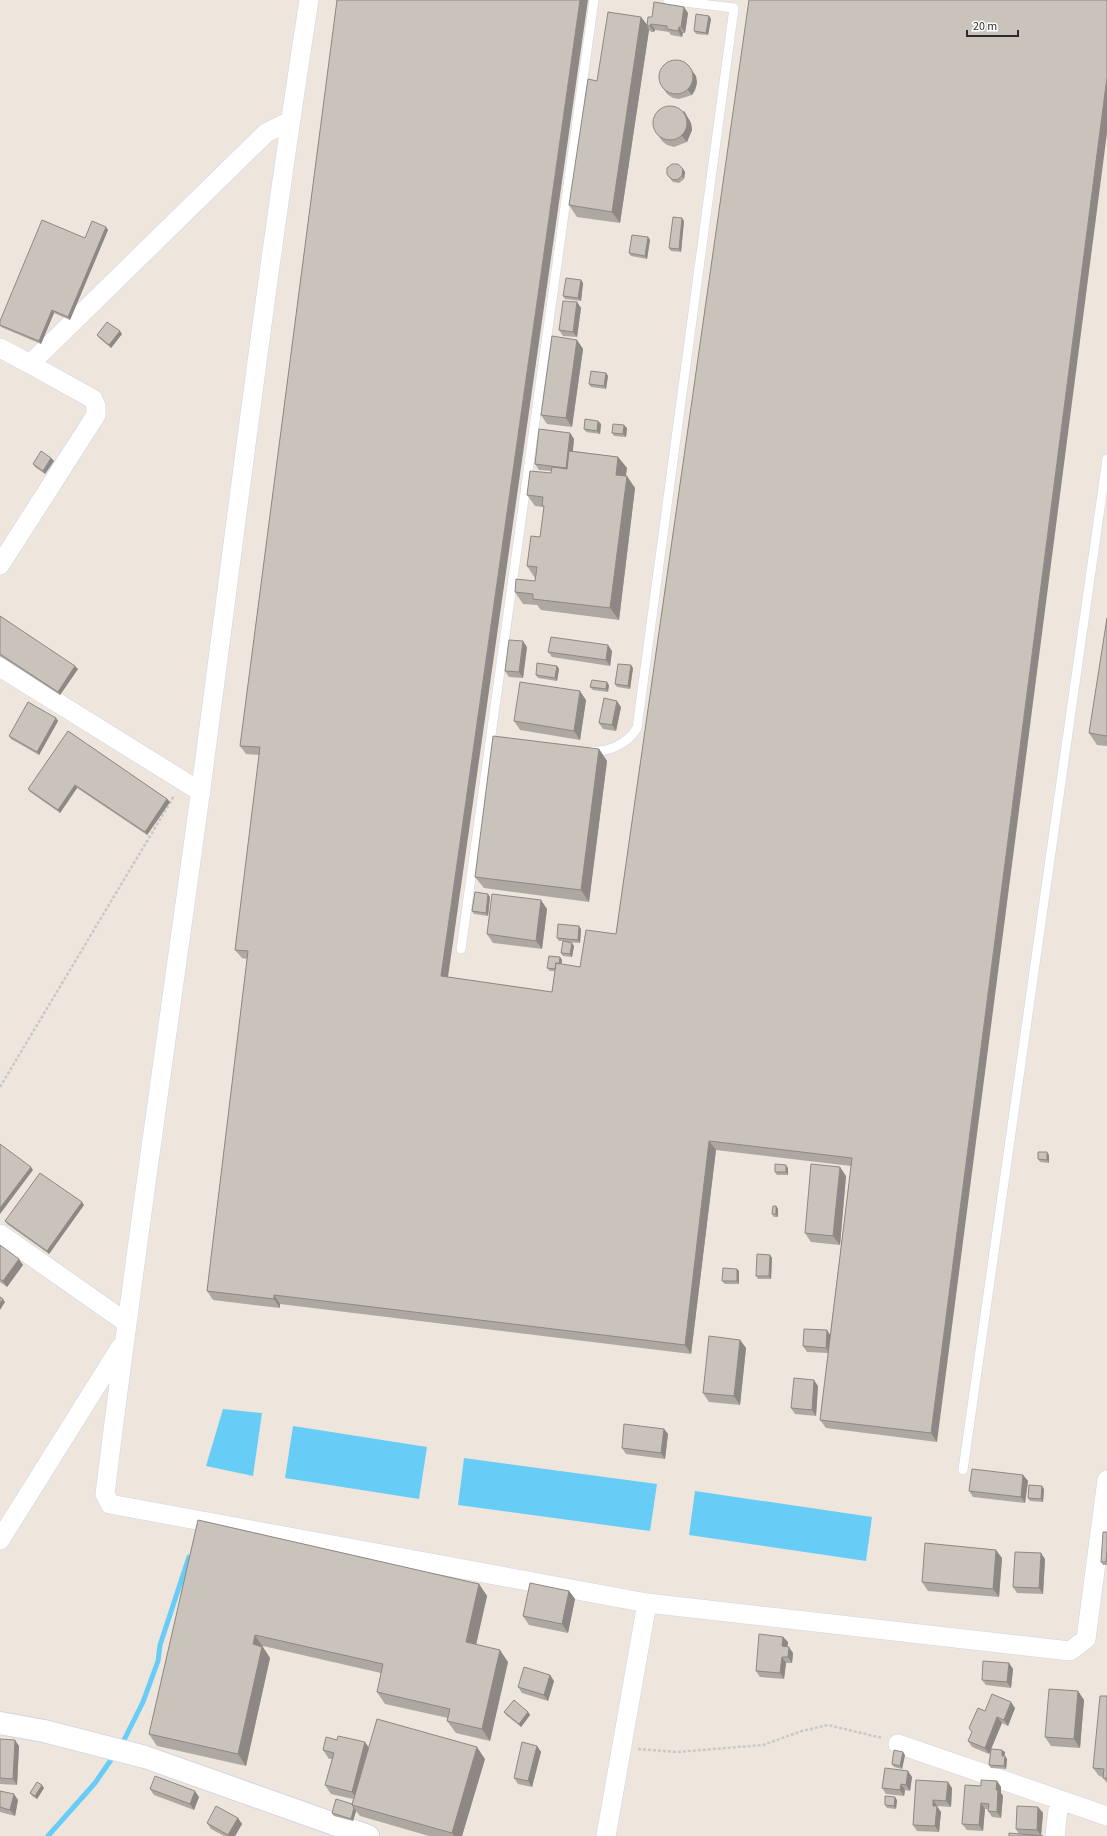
<svg xmlns="http://www.w3.org/2000/svg" width="1107" height="1836" font-family="'Source Sans 3',sans-serif">
	<style>
		.water { fill: #67cdf7 }
		.lines { fill: none; stroke-linecap: round; stroke-linejoin: round }
		.stream { stroke: #67cdf7; stroke-width: 5 }
		.lane-casing { stroke: #d1d4e4; stroke-width: 10 }
		.street-casing { stroke: #d1d4e4; stroke-width: 20 }
		.secondary-casing { stroke: #d1d4e4; stroke-width: 24 }
		.path { stroke: #c8c8c8; stroke-width: 2.5; stroke-dasharray: 3 2; stroke-linecap: butt }
		.lane { stroke: #fff; stroke-width: 9 }
		.street { stroke: #fff; stroke-width: 19 }
		.secondary { stroke: #fff; stroke-width: 22 }
		.wall { fill: #ada8a1 }
		.shaded-wall { fill: #8d8883 }
		.building { fill: #c9c3bb; stroke: #8d8883 }
	</style>
	<rect width="100%" height="100%" fill="#eee6dc"/>
	<path class="water" d="M223,1409L262,1413L253,1476L206,1466Z
		M293,1426L427,1447L419,1499L285,1478Z
		M464,1458L657,1484L650,1531L458,1505Z
		M695,1491L872,1517L866,1561L689,1535Z"/>
	<g class="lines">
		<path class="stream" d="M121,1746L143,1702L158,1661L160,1645L189,1557
			M48,1836L95,1783L115,1754"/>
		<g class="lane-casing">
			<path id="lane" d="M590,751C607,753 628,744 637,728L734,8L668,0
				M461,949L594,0
				M963,1470L1107,459"/>
		</g>
		<g class="street-casing">
			<path id="street" d="M309,0C268,262 236,525 201,788C169,1023 134,1258 105,1494L110,1504L647,1603L1070,1651L1086,1639L1107,1480
				M0,348L30,364
				M0,565L96,415V406L93,399L30,364L266,133L290,121
				M0,667L201,792
				M0,1234L127,1323
				M0,1540L120,1348
				M898,1744L1107,1816
				M606,1836L647,1603
				M1055,1836L1059,1800"/>
		</g>
		<g class="secondary-casing">
			<path id="secondary" d="M0,1723L44,1731L145,1757L368,1836"/>
		</g>
		<path class="path" d="M0,1087L174,796
			M638,1749L677,1752L763,1745L802,1731L828,1725L882,1738"/>
		<use href="#lane" class="lane"/>
		<use href="#street" class="street"/>
		<use href="#secondary" class="secondary"/>
	</g>
	<path class="wall" d="M337,0L448,977L552,992L555,971H550L547,968L560,957L562,960L561,964L580,967L616,934L749,0L937,1442L826,1428L820,1420L828,1353L807,1352L803,1346L830,1335L851,1166L716,1150L691,1354L280,1304V1308L213,1300L207,1291L247,959L242,958L235,950L259,755L246,754L240,746Z
		M688,13L685,33H683L682,37L671,35L669,32L655,30L654,32H651L649,30L620,223L577,217L569,205L597,81L641,17L647,25L652,17Z
		M709,16L711,19L708,35L696,34L694,31Z
		M696,76L697,83L695,90L692,95L679,99L673,98L667,94L660,83Z
		M684,111L691,123L692,130L687,142L674,147L667,145L662,141L654,129Z
		M683,169L685,172L684,179L679,183L673,182L667,174Z
		M684,221L681,252L671,251L669,248Z
		M106,227L108,230L70,320L54,313L41,344L1,327L0,325L85,238Z
		M648,237L650,240L647,259L631,256L629,253Z
		M581,280L583,283L581,301L565,299L563,296Z
		M577,302L581,308L577,337L563,336L559,330Z
		M122,334L111,348L99,338L97,335Z
		M577,340L583,349L572,427L547,424L541,415Z
		M606,373L608,376L606,389L591,387L589,384Z
		M598,421L601,424L600,434L586,432L584,429Z
		M627,428L626,437L614,436L612,433Z
		M570,433L574,439L573,451L618,457L627,468L626,476L635,488L619,620L541,610L537,605L523,604L515,592L535,581V578L527,566L540,537L544,508L543,507L535,506L527,495L551,473V471L539,470L535,464Z
		M51,458L54,461L45,474L35,467L33,464Z
		M0,616L78,669L60,695L0,656Z
		M1107,618V746L1097,745L1089,733Z
		M527,647L523,678L509,677L505,671Z
		M612,651L610,666L552,657L548,652Z
		M557,666L559,669L557,681L538,678L536,675Z
		M633,668L630,689L617,687L615,684Z
		M609,685L608,692L593,690L590,687Z
		M586,700L580,740L520,730L514,721Z
		M621,707L616,731L603,729L599,723Z
		M56,718L58,721L39,755L11,739L9,736Z
		M68,731L167,799L170,802L147,835L77,788L60,813L30,792L28,789Z
		M599,749L607,761L589,902L484,888L475,877Z
		M490,897L488,916L474,914L472,911Z
		M547,909L542,949L493,943L487,934Z
		M581,929L580,943L565,942L574,946L572,957L563,956L561,953L563,941H559L557,938Z
		M1049,1155V1163L1040,1162L1038,1159Z
		M788,1168V1175H777L775,1172Z
		M846,1176L840,1245L811,1242L805,1233Z
		M84,1205L49,1254L7,1224L5,1221Z
		M776,1206L778,1209V1217H774L772,1214Z
		M0,1245L23,1265L7,1287L0,1282Z
		M770,1255L772,1258L771,1279H758L756,1276Z
		M737,1269L739,1271V1284H725L722,1281Z
		M740,1340L746,1348L740,1405L709,1402L703,1393Z
		M818,1386L816,1416L795,1414L791,1408Z
		M664,1429L668,1434L665,1459L626,1454L622,1448Z
		M1023,1475L1028,1481L1025,1503L973,1497L969,1491Z
		M1044,1489L1043,1502L1030,1501L1028,1498Z
		M198,1520L479,1584L487,1596L476,1644L508,1662L490,1741L456,1733L447,1721L448,1718L385,1704L377,1692L381,1673L263,1646V1647L270,1658L246,1766L157,1746L149,1734Z
		M1107,1532V1565H1103L1101,1562Z
		M1002,1558L999,1597L928,1591L922,1582Z
		M1045,1559L1043,1594L1017,1593L1013,1587Z
		M569,1591L575,1599L568,1633L529,1625L523,1616Z
		M783,1637L788,1642L787,1647L793,1653L792,1663H786L784,1679L760,1677L756,1671Z
		M1009,1663L1013,1669L1011,1688L986,1685L982,1680Z
		M550,1675L554,1681L548,1701L522,1693L518,1687Z
		M1078,1691L1084,1700L1080,1748L1051,1746L1045,1737Z
		M1107,1696V1783L1103,1778V1777L1099,1776L1093,1768Z
		M1015,1708L1008,1726L1002,1723L991,1749L1005,1752L1004,1756L1007,1759L1006,1769L991,1768L989,1765L991,1749L989,1754L972,1747L968,1741L972,1732L985,1711Z
		M504,1712H528L530,1715L521,1727L506,1715Z
		M0,1739L19,1746L17,1785L0,1784Z
		M337,1740L365,1742L368,1747L485,1759L462,1836H429L360,1816L356,1811L353,1821L334,1816L332,1813L352,1804L353,1799L331,1794L325,1785L332,1759H329L323,1750Z
		M537,1746L541,1752L532,1787L518,1784L514,1778Z
		M905,1755L902,1769L894,1767L892,1764Z
		M912,1777L910,1791L905,1790L904,1796L886,1794L882,1788Z
		M916,1780L952,1788L951,1807L937,1806V1807L941,1812L939,1832L917,1831L913,1825Z
		M997,1781L1001,1787V1793L1003,1796L1001,1818L992,1817L988,1811V1809H985L983,1831L967,1830L962,1824L981,1786Z
		M44,1788L37,1799L32,1796L30,1793Z
		M150,1789L199,1797L194,1810L154,1795Z
		M0,1791L18,1800L15,1816L0,1812Z
		M897,1800L896,1809L887,1808L885,1805Z
		M1038,1807L1043,1813L1041,1836L1019,1834L1016,1829Z
		M238,1818L242,1824L235,1836H224L211,1829L207,1823Z"/>
	<path class="shaded-wall" d="M580,0H588L447,984L441,976Z
		M684,7L688,13L685,33L681,27Z
		M709,16L711,19L708,35L706,33Z
		M641,17L648,26H647L649,30L620,223L612,212Z
		M651,24L655,30L654,32L650,26Z
		M679,27L683,33L682,37L678,31Z
		M688,65L696,76L697,83L695,90L692,95L687,89Z
		M1107,77V133L937,1442L931,1433Z
		M684,111L691,123L692,130L687,142L682,136Z
		M683,169L685,172L684,179L682,176Z
		M682,218L684,221L681,252L679,249Z
		M106,227L108,230L70,320L68,317Z
		M648,237L650,240L647,259L645,256Z
		M581,280L583,283L581,301L578,298Z
		M577,302L581,308L577,337L573,332Z
		M52,310L54,313L41,344L39,341Z
		M120,331L122,334L111,348L109,345Z
		M577,340L583,349L572,427L566,418Z
		M606,373L608,376L606,389L604,386Z
		M598,421L601,424L600,434L597,431Z
		M624,425L627,428L626,437L623,434Z
		M570,433L574,439L570,474L566,468Z
		M618,457L627,468L624,486L616,475Z
		M51,458L54,461L45,474L43,471Z
		M627,476L635,488L619,620L610,608Z
		M523,641L527,647L523,678L519,672Z
		M608,645L612,651L610,666L606,660Z
		M631,665L633,668L630,689L628,686Z
		M75,666L78,669L60,695L58,692Z
		M557,666L559,669L557,681L555,678Z
		M607,682L609,685L608,692L606,689Z
		M580,691L586,700L580,740L574,731Z
		M617,701L621,707L616,731L612,725Z
		M56,718L58,721L39,755L37,752Z
		M599,749L607,761L589,902L581,890Z
		M75,785L77,788L60,813L58,810Z
		M167,799L170,802L147,835L145,832Z
		M488,894L490,897L488,916L486,913Z
		M541,900L547,909L542,949L536,941Z
		M579,926L581,929L580,943L578,940Z
		M572,943L574,946L572,957L570,954Z
		M560,957L562,960L560,972L558,969Z
		M709,1141L716,1150L691,1354L685,1345Z
		M1047,1152L1049,1155V1163L1047,1160Z
		M786,1165L788,1168V1175L786,1172Z
		M31,1167L33,1170L0,1214V1208Z
		M840,1167L846,1176L840,1245L833,1236Z
		M82,1202L84,1205L49,1254L47,1251Z
		M776,1206L778,1209V1217L776,1214Z
		M770,1255L772,1258L771,1279L769,1276Z
		M19,1259L23,1265L7,1287L3,1281Z
		M737,1269L739,1271V1284L737,1281Z
		M274,1295L280,1304V1308L274,1299Z
		M3,1299L5,1302L0,1310V1304Z
		M827,1330L831,1336L830,1354L826,1348Z
		M740,1340L746,1348L740,1405L734,1396Z
		M814,1380L818,1386L816,1416L812,1410Z
		M664,1429L668,1434L665,1459L661,1453Z
		M1023,1475L1028,1481L1025,1503L1021,1497Z
		M1042,1486L1044,1489L1043,1502L1041,1499Z
		M996,1550L1002,1558L999,1597L993,1589Z
		M1041,1553L1045,1559L1043,1594L1039,1588Z
		M479,1584L487,1596L474,1654L466,1642Z
		M569,1591L575,1599L568,1633L562,1624Z
		M255,1635L270,1658L246,1766L238,1754L253,1644Z
		M783,1637L788,1642L787,1652L782,1646Z
		M789,1647L793,1653L792,1663L788,1657Z
		M500,1650L508,1662L490,1741L482,1729Z
		M782,1657L786,1663L784,1679L780,1673Z
		M1009,1663L1013,1669L1011,1688L1007,1682Z
		M550,1675L554,1681L548,1701L544,1695Z
		M1078,1691L1084,1700L1080,1748L1074,1739Z
		M1011,1702L1015,1708L1008,1726L1004,1720Z
		M528,1712L530,1715L521,1727L519,1724Z
		M997,1717L1002,1723L989,1754L985,1748Z
		M15,1740L19,1746L17,1785L13,1779Z
		M365,1742L371,1751L358,1800L352,1792Z
		M537,1746L541,1752L532,1787L528,1781Z
		M477,1747L485,1759L462,1836H454L452,1833Z
		M1002,1750L1005,1752L1004,1759L1002,1756Z
		M903,1752L905,1755L902,1769L900,1766Z
		M1005,1756L1007,1759L1006,1769L1004,1766Z
		M908,1771L912,1777L910,1791L906,1785Z
		M997,1781L1001,1787V1793L1003,1796L1001,1818L997,1812L996,1790Z
		M948,1782L952,1788L951,1807L946,1801Z
		M901,1784L905,1790L904,1796L900,1790Z
		M42,1785L44,1788L37,1799L35,1796Z
		M195,1791L199,1797L194,1810L190,1804Z
		M14,1794L18,1800L15,1816L10,1810Z
		M895,1797L897,1800L896,1809L894,1806Z
		M933,1800L941,1812L939,1832L935,1826L933,1806Z
		M981,1803L985,1809L983,1831L979,1825Z
		M1038,1807L1043,1813L1041,1836L1037,1830Z
		M354,1808L356,1811L353,1821L351,1819Z
		M238,1818L242,1824L235,1836H229L228,1835Z"/>
	<path class="building" d="M337,0H580L441,976L552,992L556,963L580,967L586,930L616,934L749,0H1107V77L931,1433L820,1420L852,1158L709,1141L685,1345L274,1295V1299L207,1291L248,951L235,950L260,747L240,746Z
		M654,2L684,7L681,27H679L678,31L667,29V26L651,24L650,26H647L648,17H652Z
		M608,12L641,17L612,212L569,205L588,79L597,81Z
		M696,14L709,16L706,33L694,31Z
		M659 77a17 17 0 1 1 34 0a17 17 0 1 1-34 0Z
		M653 123a17 17 0 1 1 34 0a17 17 0 1 1-34 0Z
		M672,164H678L683,169L682,176L677,180L671,179L667,174V168Z
		M673,217L682,218L679,249L669,248Z
		M42,220L85,238L92,221L106,227L68,317L52,310L39,341L0,325V321Z
		M632,235L648,237L645,256L629,253Z
		M566,278L581,280L578,298L563,296Z
		M563,301L577,302L573,332L559,330Z
		M107,322L120,331L109,345L97,335Z
		M552,336L577,340L566,418L541,415Z
		M591,371L606,373L604,386L589,384Z
		M585,419L598,421L597,431L584,429Z
		M613,424L624,425L623,434L612,433Z
		M539,429L570,433L566,468L535,464Z
		M41,451L51,458L43,471L33,464Z
		M569,451L618,457L616,475L627,476L610,608L533,599V594L515,592L516,579L535,581L537,567L527,566L531,536L540,537L544,506H542L543,497L527,495L530,471L551,473L552,467L567,469Z
		M0,616L75,666L58,692L0,654Z
		M1107,618V736L1089,733Z
		M551,637L608,645L606,660L548,652Z
		M509,640L523,641L519,672L505,671Z
		M537,663L557,666L555,678L536,675Z
		M618,664L631,665L628,686L615,684Z
		M592,680L607,682L606,689L590,687Z
		M520,682L580,691L574,731L514,721Z
		M604,698L617,701L612,725L599,723Z
		M28,702L56,718L37,752L9,736Z
		M68,731L167,799L145,832L75,785L58,810L28,789Z
		M493,736L599,749L581,890L475,877Z
		M475,892L488,894L486,913L472,911Z
		M492,894L541,900L536,941L487,934Z
		M558,924L579,926L578,940L557,938Z
		M563,941L572,943L570,954L561,953Z
		M549,956L560,957L559,964L556,963L555,969L547,968Z
		M0,1144L31,1167L0,1208Z
		M1038,1152H1047V1160L1038,1159Z
		M775,1164L786,1165V1172H775Z
		M811,1164L840,1167L833,1236L805,1233Z
		M40,1173L82,1202L47,1251L5,1221Z
		M773,1206H776V1214H772Z
		M0,1245L19,1259L3,1281L0,1279Z
		M757,1254L770,1255L769,1276H756Z
		M723,1268L737,1269V1281H722Z
		M0,1297L3,1299L0,1304Z
		M804,1329L827,1330L826,1348L803,1346Z
		M709,1336L740,1340L734,1396L703,1393Z
		M794,1378L814,1380L812,1410L791,1408Z
		M624,1424L664,1429L661,1453L622,1448Z
		M972,1469L1023,1475L1021,1497L969,1491Z
		M1029,1485L1042,1486L1041,1499L1028,1498Z
		M198,1520L479,1584L466,1642L500,1650L482,1729L447,1721L450,1709L377,1692L383,1664L255,1635L253,1644L262,1647L238,1754L149,1734Z
		M1103,1532H1107V1549L1106,1562H1101Z
		M925,1543L996,1550L993,1589L922,1582Z
		M1015,1552L1041,1553L1039,1588L1013,1587Z
		M530,1583L569,1591L562,1624L523,1616Z
		M759,1634L783,1637L782,1646L789,1647L788,1657H782L780,1673L756,1671Z
		M983,1661L1009,1663L1007,1682L982,1680Z
		M524,1667L550,1675L544,1695L518,1687Z
		M1049,1689L1078,1691L1074,1739L1045,1737Z
		M992,1694L1011,1702L1004,1720L997,1717L985,1748L968,1741L972,1732L969,1728L978,1708L985,1711Z
		M1100,1696H1107V1778H1103L1104,1769L1093,1768Z
		M514,1700L528,1712L519,1724L504,1712Z
		M377,1719L477,1747L452,1833L352,1805Z
		M338,1736L365,1742L352,1792L325,1785L334,1753L323,1750L326,1737L337,1740Z
		M0,1739L15,1740L13,1779L0,1778Z
		M522,1742L537,1746L528,1781L514,1778Z
		M991,1749L1002,1750V1756H1005L1004,1766L989,1765Z
		M894,1750L903,1752L900,1766L892,1764Z
		M885,1768L908,1771L906,1785L901,1784L900,1790L882,1788Z
		M155,1776L195,1791L190,1804L150,1789Z
		M916,1780L948,1782L946,1801L933,1800V1806H937L935,1826L913,1825Z
		M981,1780L997,1781L996,1790H998L997,1812L988,1811L989,1804L981,1803L979,1825L962,1824L965,1785L981,1786Z
		M37,1782L42,1785L35,1796L30,1793Z
		M0,1791L14,1794L10,1810L0,1807Z
		M885,1796L895,1797L894,1806L885,1805Z
		M336,1799L352,1804L354,1808L351,1819L332,1813Z
		M216,1806L238,1818L228,1835L207,1823Z
		M1017,1806L1038,1807L1037,1830L1016,1829Z
		M1009,1833L1043,1836H1009Z"/>
	<path d="M967 30v6h51v-6" fill="none" stroke="#2b2b2b" stroke-width="2"/>
	<text x="973" y="30" font-size="12" fill="#2b2b2b" stroke="#ffffff" stroke-width="3" paint-order="stroke">20 m</text>
</svg>
